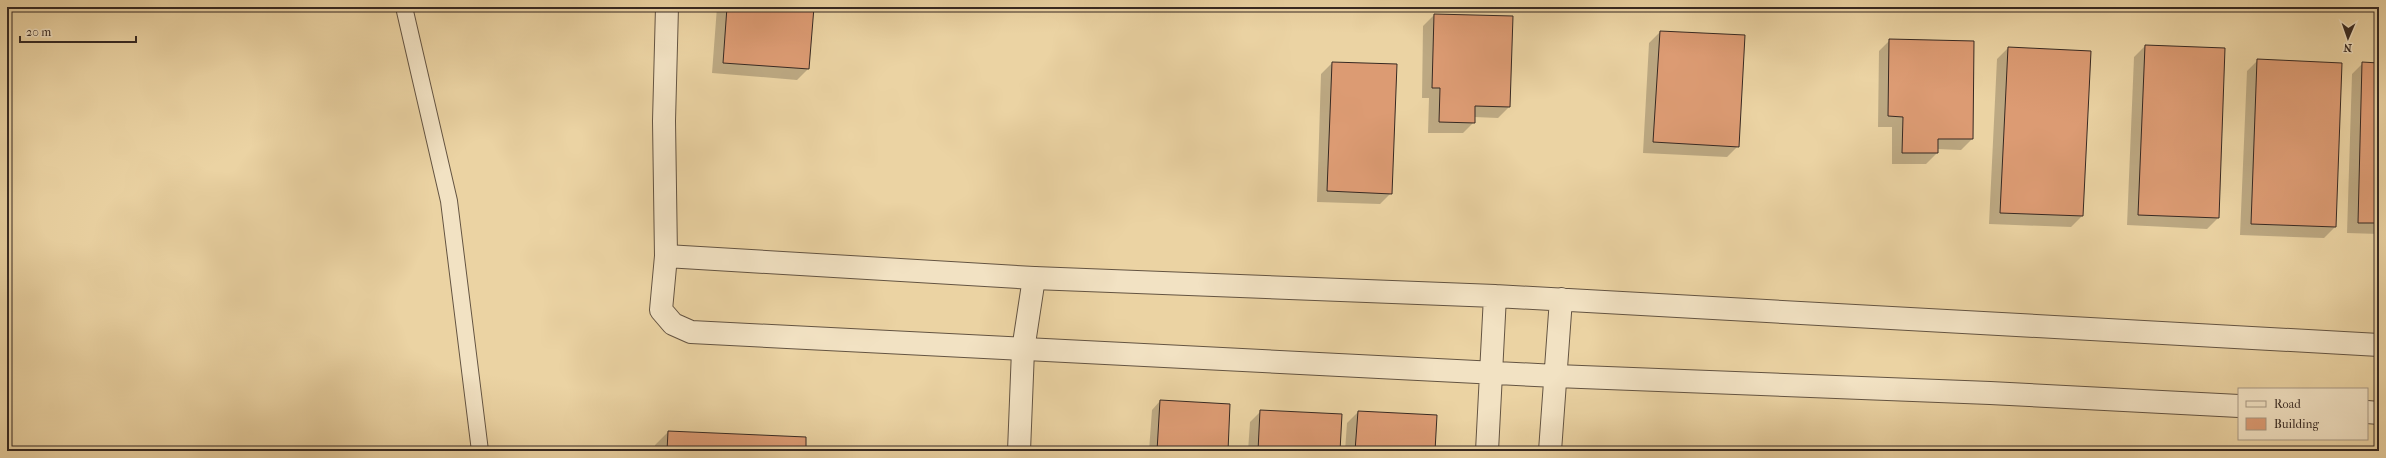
<svg xmlns="http://www.w3.org/2000/svg" width="2386" height="458" font-family="'IM FELL French Canon',serif">
	<style>
		.shadow { fill: #0003 }
		.building { fill: #dc9b73; stroke: #372922 }
		.lines { fill: none; stroke-linecap: round; stroke-linejoin: round }
		.service-casing { stroke: #645442; stroke-width: 18 }
		.minor-casing { stroke: #645442; stroke-width: 24 }
		.tertiary-casing { stroke: #645442; stroke-width: 24 }
		.service { stroke: #f2e2c3; stroke-width: 16 }
		.minor { stroke: #f2e2c3; stroke-width: 22 }
		.tertiary { stroke: #f2e2c3; stroke-width: 22 }
	</style>
	<rect width="100%" height="100%" fill="#ebd3a3"/>
	<filter id="stains"><feTurbulence type="fractalNoise" baseFrequency=".005" numOctaves="4"/><feColorMatrix values="0 0 0 0 .2 0 0 0 0 .09 0 0 0 0 .02 0 0 0 .5 -.17"/></filter>
	<radialGradient id="worn" r=".72"><stop offset=".6" stop-color="#630" stop-opacity="0"/><stop offset="1" stop-color="#630" stop-opacity=".3"/></radialGradient>
	<path class="shadow" d="M717,7H813L808,69L797,80L712,73Z
		M1434,15L1509,107L1498,118L1474,117V122L1463,133H1428L1429,98H1422L1423,26Z
		M1660,32L1744,36L1738,146L1727,157L1643,153L1649,43Z
		M1890,40L1972,139L1961,150L1937,149V153L1926,164H1892V127H1878L1879,51Z
		M2145,46L2224,49L2218,218L2207,229L2127,225L2134,57Z
		M2008,48L2090,52L2082,216L2071,227L1989,224L1997,59Z
		M2258,60L2335,227L2324,238L2240,235L2247,71Z
		M1332,63L1391,193L1380,204L1317,202L1321,74Z
		M2363,63L2379,64V234L2347,233L2352,74Z
		M1160,401L1227,451H1149L1152,410Z
		M1261,411L1339,451H1248L1250,422Z
		M1358,412L1434,451H1345L1347,423Z
		M668,432L805,451H655V445Z"/>
	<path class="building" d="M727,7H814L809,69L723,63Z
		M1434,14L1513,16L1510,107L1475,106V123L1439,122L1440,88H1432Z
		M1660,31L1745,35L1739,147L1653,142Z
		M1889,39L1974,41L1973,139H1938V153H1902L1903,117L1888,116Z
		M2145,45L2225,48L2219,218L2138,215Z
		M2008,47L2091,51L2083,216L2000,213Z
		M2257,59L2342,63L2336,227L2251,224Z
		M1332,62L1397,64L1392,194L1327,191Z
		M2362,62L2379,63V223H2358Z
		M1160,400L1230,404L1228,451H1157Z
		M1260,410L1342,414L1340,451H1258Z
		M1358,411L1437,415L1435,451H1355Z
		M668,431L806,437V451H667Z"/>
	<g class="lines">
		<g class="service-casing">
			<path id="service" d="M404,7L449,201L480,451"/>
		</g>
		<g class="minor-casing">
			<path id="minor" d="M666,256L664,121L667,7
				M1019,451L1023,350L1034,278"/>
		</g>
		<g class="tertiary-casing">
			<path id="tertiary" d="M2239,406L1990,393L1556,376L691,332L673,324L661,310L666,256L1034,278L1495,296L2379,345
				M2367,412L2379,413
				M1487,451L1495,296
				M1550,451L1561,299"/>
		</g>
		<use href="#service" class="service"/>
		<use href="#minor" class="minor"/>
		<use href="#tertiary" class="tertiary"/>
	</g>
	<rect width="2386" height="458" fill="none" stroke="#ebd3a3" stroke-width="24"/>
	<rect x="8" y="8" width="2370" height="442" fill="none" stroke="#372922" stroke-width="2"/>
	<rect x="12" y="12" width="2362" height="434" fill="none" stroke="#372922"/>
	<rect x="2238" y="388" width="130" height="52" fill="#f2e2c3" stroke="#a79883"/>
	<rect x="2246" y="401" width="20" height="6" fill="#f2e2c3" stroke="#a79883"/>
	<text x="2274" y="408" font-size="12" fill="#372922">Road</text>
	<rect x="2246" y="418" width="20" height="12" fill="#dc9b73" stroke="#a79883"/>
	<text x="2274" y="428" font-size="12" fill="#372922">Building</text>
	<g transform="translate(2348 38) rotate(182)" stroke="#f2e2c3" stroke-width="3" paint-order="stroke">
	<path d="M0-3L7 15L0 10L-7 15Z" fill="#372922"/>
	<text y="-6" font-size="11" font-weight="bold" text-anchor="middle" fill="#372922">N</text>
	</g>
	<path d="M20 36v6h116v-6" fill="none" stroke="#372922" stroke-width="2"/>
	<text x="26" y="36" font-size="12" fill="#372922" stroke="#f2e2c3" stroke-width="3" paint-order="stroke">20 m</text>
	<rect width="100%" height="100%" filter="url(#stains)"/>
	<rect width="100%" height="100%" fill="url(#worn)"/>
</svg>
